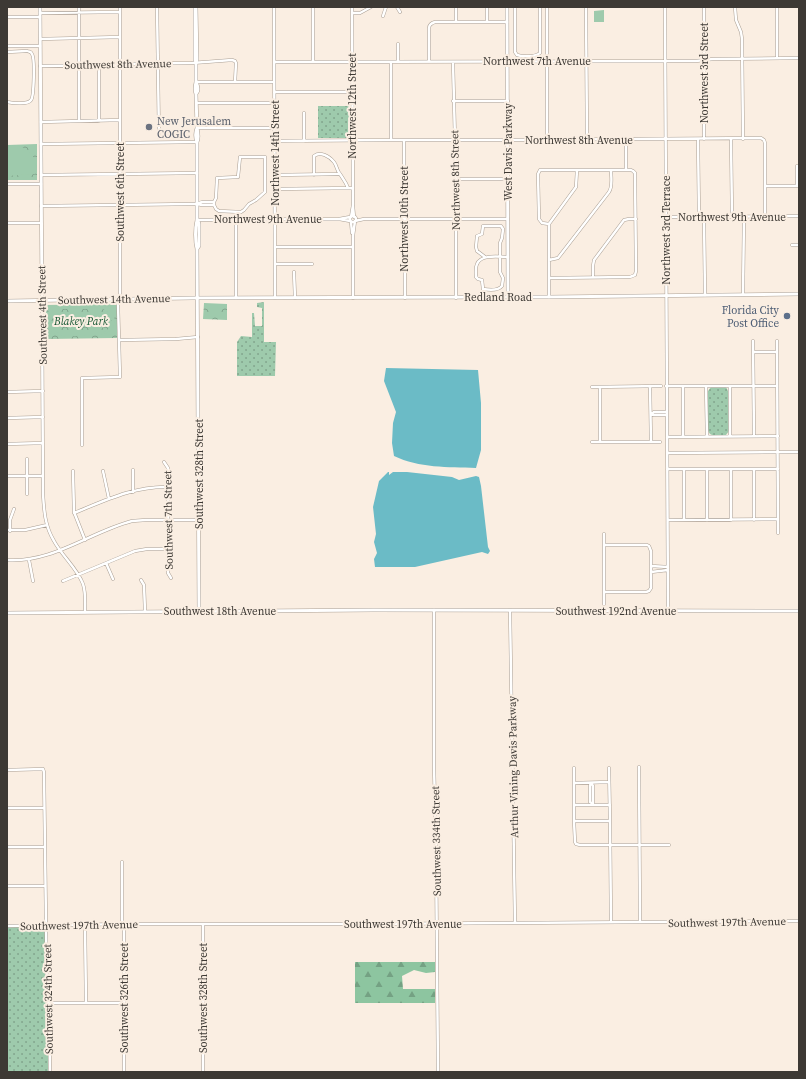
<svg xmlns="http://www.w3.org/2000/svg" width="806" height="1079" font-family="'Source Serif 4',serif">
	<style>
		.grass { fill: url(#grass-dots) }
		.forest { fill: url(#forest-firs) }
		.park { fill: url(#park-crowns) }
		.pitch { fill: #9ecaac; fill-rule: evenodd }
		.water { fill: #6bbbc6 }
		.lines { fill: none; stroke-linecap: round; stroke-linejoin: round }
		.minor-casing { stroke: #aa9f94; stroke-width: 3.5 }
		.tertiary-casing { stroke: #aa9f94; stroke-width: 4 }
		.minor { stroke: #fff; stroke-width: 2.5 }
		.tertiary { stroke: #fff; stroke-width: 3 }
		.worship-dot { fill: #6b7280; stroke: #faeee2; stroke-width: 1.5 }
		.service-dot { fill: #5c6f8a; stroke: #faeee2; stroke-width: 1.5 }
		.labels { text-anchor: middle; stroke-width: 4; stroke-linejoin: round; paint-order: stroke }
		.street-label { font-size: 11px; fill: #3d3934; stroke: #faeee2 }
		.worship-label { font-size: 11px; fill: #5b616d; stroke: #faeee2; text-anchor: start }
		.service-label { font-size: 11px; fill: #4e5e75; stroke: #faeee2; text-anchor: end }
		.park-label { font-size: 11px; font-style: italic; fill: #185935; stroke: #faeee2 }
	</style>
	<defs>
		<pattern id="grass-dots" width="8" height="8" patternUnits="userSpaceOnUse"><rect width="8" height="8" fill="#9ecaac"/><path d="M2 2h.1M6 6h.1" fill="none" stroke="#82a58d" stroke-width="1.8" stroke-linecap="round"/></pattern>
		<pattern id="forest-firs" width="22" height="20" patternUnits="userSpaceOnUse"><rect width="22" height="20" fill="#8dc5a0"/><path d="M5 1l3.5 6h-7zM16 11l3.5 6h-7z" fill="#74a183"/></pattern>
		<pattern id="park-crowns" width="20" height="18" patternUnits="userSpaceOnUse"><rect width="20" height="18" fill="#9ecaac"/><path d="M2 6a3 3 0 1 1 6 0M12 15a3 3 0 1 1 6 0" fill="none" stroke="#82a58d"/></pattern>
	</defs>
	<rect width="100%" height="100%" fill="#faeee2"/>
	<path class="grass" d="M318,106H349L350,138H318Z
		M264,302V342H276L275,376H237V342L241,336L252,337V313H254L255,326H262V308L257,307V303Z
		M711,387H726L728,391L729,431L726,435H712L710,434L708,431V391Z
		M43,926L45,931L46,1001L48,1010V1072H7V927Z"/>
	<path class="forest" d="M355,962H435V972L426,973L414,970L402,976L403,989H435V1003H355Z"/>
	<path class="park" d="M37,144V180H7V145Z
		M204,303L227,304V320L203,319Z
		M117,304V338L46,339L45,305Z"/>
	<path class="pitch" d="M604,10V22H594V11Z
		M16,145C29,148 40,159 35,174L7,176V146Z
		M112,306V308L109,309C119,319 116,332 101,335C91,335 66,338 57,335C52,333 48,329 48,324C47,318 49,313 53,310L50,309V307ZM60,309H103L109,313L112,319L111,326L106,331L101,333H59C47,328 47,314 60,309Z"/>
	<path class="water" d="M386,368L478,370L481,403V450L476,468C448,467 419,468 394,456L392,443L393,423L396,412L384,381Z
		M388,472H389V475L393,472H407L452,477L459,480L476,476L479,477L481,486L488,547L490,551L488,554L482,552L415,567H375L374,559L377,553L374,542L376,534L373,507L379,481Z"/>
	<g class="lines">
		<g class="minor-casing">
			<path id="minor" d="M79,7V121
				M157,7L159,137
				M274,7L275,298
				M313,7V62
				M397,7L400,12
				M456,7V22
				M487,7V22
				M515,7V52L517,55C523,57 535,57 540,53V7
				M547,7V140
				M586,7L587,140
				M665,7L668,611
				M704,7V139
				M735,7L736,20L741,32L742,39L743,139
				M40,13L119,12
				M352,13H360L371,7
				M383,16L386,7
				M7,17H40
				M40,39L120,37
				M398,44V62
				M7,46H40
				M7,52L27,51C29,52 31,51 32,54C35,58 34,97 31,100C28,105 12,103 7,102
				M777,58V7
				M274,62L665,61H696L713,59L799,58
				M391,62V140
				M429,62V28C429,24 432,23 435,22H507
				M453,62L456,179V298
				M40,66L117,65L120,64L192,63L232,60L235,61L236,63L235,82
				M99,66V121
				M196,82H274
				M274,92H352
				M453,101H508
				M197,103H274
				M304,113V141
				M41,122L120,120
				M197,128H275
				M626,139V170
				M698,139L699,217
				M731,139L732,217
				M404,140L405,298
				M275,141L391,140H503L761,138L764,140L765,143V217
				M41,144L197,142
				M240,157H265V192L256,200L249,204L244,210L241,212L219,211L216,209L214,205V202L216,198L217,178L238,177Z
				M797,166V186
				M41,175L197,173
				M275,175L339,174
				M314,175V156C320,151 329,156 334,162C337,166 337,171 340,174C343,179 346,182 348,188
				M456,179H508
				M7,184H41
				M765,186H799
				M275,189L353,188
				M197,204L202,205H214
				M41,206L192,204H197L202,202H214
				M353,206L354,217
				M350 219a3 3 0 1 1 6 0a3 3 0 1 1-6 0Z
				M351,217L353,205L352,7
				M666,217L799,216
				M704,217L705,295
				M339,219L350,217
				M197,220L339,219L350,221
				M236,220V298
				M355,221L364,219H508
				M351,222L352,233
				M7,223H41
				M549,224L542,223L539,219L538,174L540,170H631L633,171L635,173L636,271L635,275L630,277L549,278
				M792,245H799
				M275,247H353
				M485,257L477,251L476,247L477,236L482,234L483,226H501L503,229L502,238L500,243V272L503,278L502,286C498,291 489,290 483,289L482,280L478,279L476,277C476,273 475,268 477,264C481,254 499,257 508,257
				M549,260L558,258L609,192C613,186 611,177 611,170
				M275,264H312
				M294,272L295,298
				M593,277V266L594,260L624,220L629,219H636
				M743,295L744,217
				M549,297V224L576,187L577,170
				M353,298V236L355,221
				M42,300L43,494C44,511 45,526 54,541C62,556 77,568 83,584C86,593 85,602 85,612
				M120,340L176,339L198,337
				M753,341L754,436
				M777,341L778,533
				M753,352H777
				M650,386L651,442
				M666,386H777
				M683,386V437
				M706,386L707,436
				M730,386V436
				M592,387L661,386
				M600,387V441
				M7,392L43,391
				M667,415H654L651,414L654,412H667
				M7,418L43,417
				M667,437L778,436
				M592,442H660
				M7,444L43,443
				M82,445V378L120,377L118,303L120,295V7
				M667,453L799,452
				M27,459V494
				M164,462L168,468V573L171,578
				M667,469H778
				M684,469V520
				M707,469V520
				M731,469V520
				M754,469V520
				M133,470V492
				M73,471L74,512L85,540
				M103,471L109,499
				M7,476H43
				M74,513C104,501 134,486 168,487
				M668,520L778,519
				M7,530H25L47,525
				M10,531V520L14,509
				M7,560C53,563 90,532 132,521L146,520H199
				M29,560L33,581
				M106,563L113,579
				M651,566L668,567
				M651,572L668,570
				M141,580L144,585L145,611
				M63,581L135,551L147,549H168
				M604,592H646L649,591L651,588V551L649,546L647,545H604
				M604,604V534
				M434,610V766L436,846L438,1072
				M510,610L515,923
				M639,767L640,922
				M574,768V821H610L609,768
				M7,770L43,769L44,772L45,847
				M574,783L609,782
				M592,784L590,785V802L592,803V805
				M592,784L593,786V803H592
				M574,805H610
				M7,808H44
				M574,821L575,842L576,844L580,845H669
				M610,821L611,922
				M7,847H45L47,997L49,1007L50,1072
				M122,862V920L124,928V1072
				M7,886H45
				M203,924V1072
				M85,925L86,1003
				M7,926L128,924H359L799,921
				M48,1003H124"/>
		</g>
		<g class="tertiary-casing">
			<path id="tertiary" d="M40,7L42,300
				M195,7V60L196,62V82C195,86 195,91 196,94L197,128C195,133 195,137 197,142
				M507,7L508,297
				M196,62L197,60L196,7
				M196,82C198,86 199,91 196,94
				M197,128C198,132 199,138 197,142V220C195,228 195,241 197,249L199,611
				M197,249L199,246V224L198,221
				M7,301L192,298L549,297L799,294
				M7,613L373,610L799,611"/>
		</g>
		<use href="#minor" class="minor"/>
		<use href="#tertiary" class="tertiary"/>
	</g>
	<circle class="worship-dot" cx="149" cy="127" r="4"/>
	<circle class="service-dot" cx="787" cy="316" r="4"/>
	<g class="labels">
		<g class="street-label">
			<text x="537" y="65">Northwest 7th Avenue</text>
			<text transform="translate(118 64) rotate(-1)" y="4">Southwest 8th Avenue</text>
			<text transform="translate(704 73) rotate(-90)" y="4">Northwest 3rd Street</text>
			<text transform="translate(352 106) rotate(-90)" y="4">Northwest 12th Street</text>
			<text x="579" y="144">Northwest 8th Avenue</text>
			<text transform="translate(508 152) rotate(-90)" y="4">West Davis Parkway</text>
			<text transform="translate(275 153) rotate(-90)" y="4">Northwest 14th Street</text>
			<text transform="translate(455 180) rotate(-91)" y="4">Northwest 8th Street</text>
			<text transform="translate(120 192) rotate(-90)" y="4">Southwest 6th Street</text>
			<text x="732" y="221">Northwest 9th Avenue</text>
			<text x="268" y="223">Northwest 9th Avenue</text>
			<text transform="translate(404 219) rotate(-90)" y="4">Northwest 10th Street</text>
			<text transform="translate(666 230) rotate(-90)" y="4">Northwest 3rd Terrace</text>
			<text x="498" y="301">Redland Road</text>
			<text transform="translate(114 299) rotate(-1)" y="4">Southwest 14th Avenue</text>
			<text transform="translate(42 315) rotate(-91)" y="4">Southwest 4th Street</text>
			<text transform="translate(199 474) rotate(-90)" y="4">Southwest 328th Street</text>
			<text transform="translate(168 520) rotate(-91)" y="4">Southwest 7th Street</text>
			<text x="220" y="615">Southwest 18th Avenue</text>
			<text x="616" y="615">Southwest 192nd Avenue</text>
			<text transform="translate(513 767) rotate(-91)" y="4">Arthur Vining Davis Parkway</text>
			<text transform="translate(436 841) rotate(-91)" y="4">Southwest 334th Street</text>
			<text transform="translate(727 922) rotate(-1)" y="4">Southwest 197th Avenue</text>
			<text x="403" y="928">Southwest 197th Avenue</text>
			<text transform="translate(79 925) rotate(-1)" y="4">Southwest 197th Avenue</text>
			<text transform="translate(124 998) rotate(-90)" y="4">Southwest 326th Street</text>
			<text transform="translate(203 998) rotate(-90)" y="4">Southwest 328th Street</text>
			<text transform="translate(48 999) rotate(-91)" y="4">Southwest 324th Street</text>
		</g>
		<g class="worship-label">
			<text x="157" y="125">New Jerusalem<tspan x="157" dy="13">COGIC</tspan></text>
		</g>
		<g class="service-label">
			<text x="779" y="314">Florida City<tspan x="779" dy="13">Post Office</tspan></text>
		</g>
		<g class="park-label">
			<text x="81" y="325">Blakey Park</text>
		</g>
	</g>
	<rect width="806" height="1079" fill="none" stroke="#3d3934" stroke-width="16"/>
</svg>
